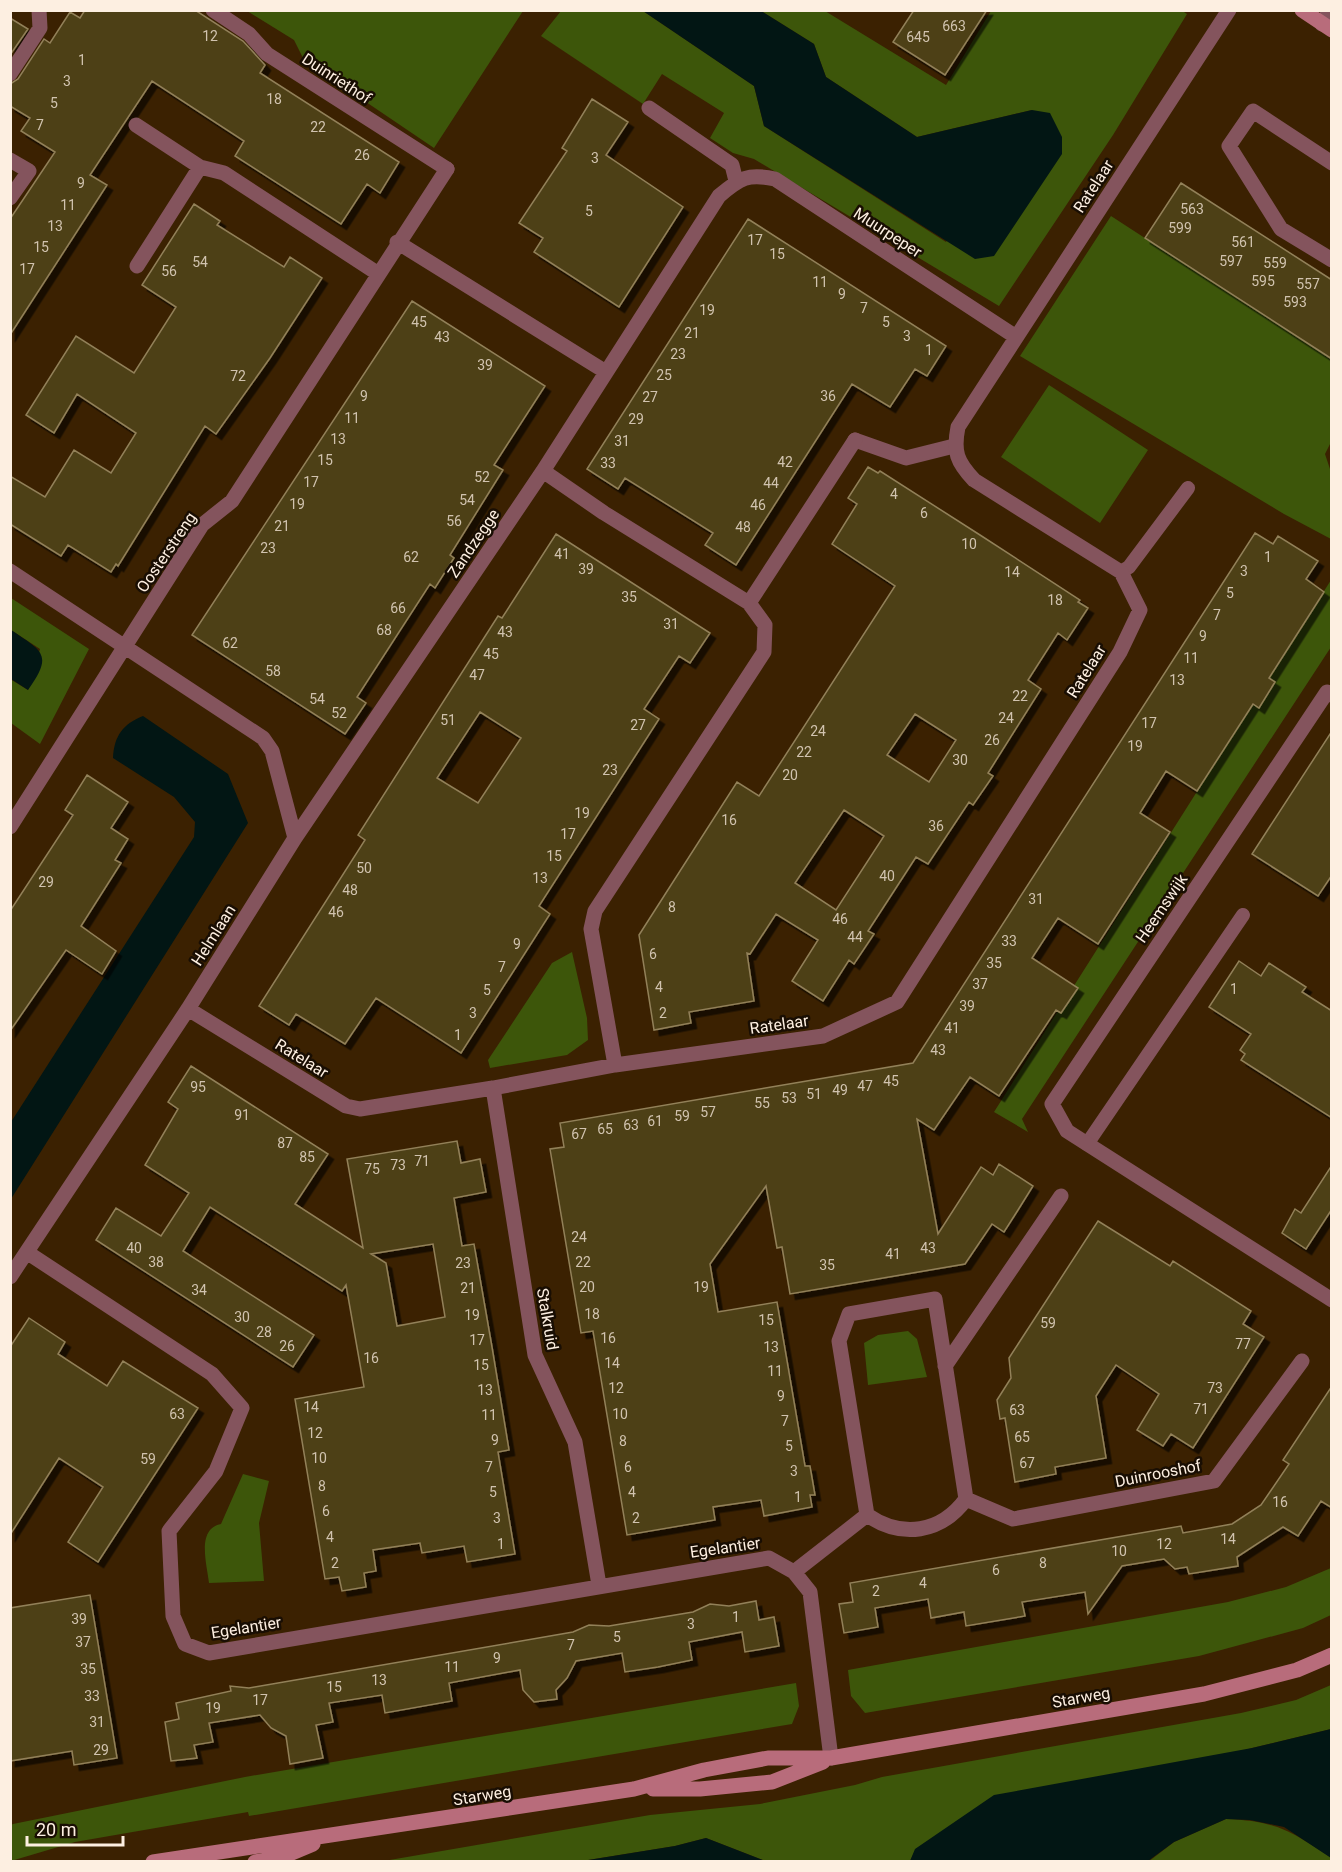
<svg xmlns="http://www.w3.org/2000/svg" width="1342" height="1872" font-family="Roboto,sans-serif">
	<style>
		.green { fill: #3d560a }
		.water { fill: #021614 }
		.building { fill: #4e3f19; stroke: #928159; stroke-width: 1.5; fill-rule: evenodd; filter: url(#shadow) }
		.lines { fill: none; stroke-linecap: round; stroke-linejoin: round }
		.service { stroke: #84545d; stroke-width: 14 }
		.pedestrian { stroke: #84545d; stroke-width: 15 }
		.minor { stroke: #84545d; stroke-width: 15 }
		.secondary { stroke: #b86c7b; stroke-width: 15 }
		.labels { text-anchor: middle; stroke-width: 5; stroke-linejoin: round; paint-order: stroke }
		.number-label { font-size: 14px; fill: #d1c3af }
		.street-label { font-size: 16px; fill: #fdefe1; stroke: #190e03 }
	</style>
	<defs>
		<filter id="shadow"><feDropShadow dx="5.5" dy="5.5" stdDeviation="0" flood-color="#0009"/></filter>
	</defs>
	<rect width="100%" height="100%" fill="#3b2101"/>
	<path class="green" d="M1181,10L1187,14L1113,135L999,306L754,159L733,153L710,138L724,113L662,74L643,104L541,36L561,11H643L754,86L764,126L946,242L1032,110L917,137L826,77L814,44L761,11H825L946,85L991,11Z
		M247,11H523L434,148L304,60L294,40Z
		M1111,216L1331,359V442L1325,454L1331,472V539L1284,514L1020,356Z
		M1049,385L1148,450L1100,523L1001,457Z
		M1331,580V647L1022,1119L1028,1132L994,1112Z
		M11,598L89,649L40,744L11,723L10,679L28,690L40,649L11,630Z
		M572,952L587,1018L588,1040L567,1055L490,1068L488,1060L552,963Z
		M908,1331L917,1339L927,1377L868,1385L864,1343L878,1335Z
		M243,1474L269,1481L259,1523L264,1581L209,1583C207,1564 196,1529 221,1524Z
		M1331,1568V1615L1303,1628L1199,1656L865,1713L851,1696L848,1670L1228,1602L1286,1587Z
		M796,1683L799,1706L792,1724L249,1816L248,1812L75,1842L11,1861V1825L13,1824L245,1777Z
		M1331,1685V1729L1252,1748L916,1849L910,1861H765L706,1838L675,1846L582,1861L378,1862L650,1815L760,1804L855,1785L882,1777L1241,1713L1296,1700Z
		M1226,1819C1277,1821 1290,1831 1332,1858L1331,1862H1148L1174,1842Z"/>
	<path class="water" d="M643,11H761L814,44L826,77L917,137L1032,110L1050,113L1062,137V154L994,256L975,259L764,126L754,86Z
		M11,630C42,651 54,654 28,690L11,679Z
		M143,716L228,774L248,823L11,1199V1122L194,837L195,822L174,797L113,758C114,736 123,724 143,716Z
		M1331,1729V1858L1284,1827L1250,1820L1226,1819L1174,1842L1148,1861H910L915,1849L994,1795L1252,1748Z
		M706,1838L765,1861H582L675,1846Z"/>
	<path class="building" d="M85,10H195L243,41L265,65L260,73L399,162L380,193L367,184L341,224L235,156L244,141L152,81L90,175L107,185L10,335V219L55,152L21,131L30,118L10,106V84L18,79L44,39L50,43L70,12L80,18Z
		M914,10H987L945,75L893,42Z
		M10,18L28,29L10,55Z
		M592,99L628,122L606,155L683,207L619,307L534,252L543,238L519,223L567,151L562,148Z
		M1181,183L1332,280V359L1145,238Z
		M194,204L220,221L217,225L284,267L290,257L322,278L270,358L216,434L205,426L118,566L116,564L111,572L68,545L61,556L10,524V476L45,497L74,450L111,473L136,433L77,394L54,433L26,415L76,336L134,373L176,307L142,285Z
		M748,219L946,346L927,376L915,369L890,407L852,384L736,565L705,545L713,533L625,478L618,489L587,469Z
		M412,301L545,386L494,465L503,470L450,555L454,558L435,588L430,584L357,697L366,703L345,734L192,635Z
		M868,467L878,473L880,471L980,535L1080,600L1078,602L1088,608L1067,640L1058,633L1028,680L1041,689L988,773L993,776L973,805L969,802L928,864L916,857L868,931L874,934L854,964L849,960L823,1001L792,981L818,940L776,914L750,954L747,953L754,1001L689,1012L691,1023L654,1030L639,935L737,782L759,796L895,586L832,544L857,504L848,498ZM915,714L956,740L929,782L887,755ZM844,810L884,836L836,910L795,883Z
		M1255,533L1273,544L1278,536L1318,561L1306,579L1324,592L1269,678L1275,682L1259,708L1253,704L1197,791L1166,771L1140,813L1170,832L1098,944L1058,918L1032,958L1078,988L1061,1013L1056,1010L999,1096L970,1077L934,1130L917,1119L938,1234L981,1167L993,1175L999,1164L1033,1186L1018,1210L1004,1232L992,1224L965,1264L790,1294L782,1247L777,1248L766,1186L710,1264L718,1312L777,1302L805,1466H810L815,1495H810L812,1507L764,1516L761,1500L713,1507L715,1520L627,1535L593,1331L581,1333L550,1149L564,1147L560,1123L913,1063Z
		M556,534L710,633L690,663L679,656L644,709L659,719L539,906L550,914L461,1053L376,998L345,1044L296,1014L289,1025L259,1006L365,840L358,835L498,616L502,618ZM480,712L521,738L478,803L437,778Z
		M1332,731V875L1318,896L1252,854Z
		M87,775L128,802L111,828L128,839L115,860L121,863L81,926L116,951L102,974L66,950L10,1031V911L73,815L65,810Z
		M1239,961L1261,976L1269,963L1306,987L1302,992L1332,1011V1118L1241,1060L1245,1054L1240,1050L1251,1034L1209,1007Z
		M191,1066L328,1154L295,1204L363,1248L347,1159L457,1141L461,1163L480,1159L486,1192L454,1198L462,1246L474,1244L492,1347L509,1450L498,1452L515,1554L467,1562L464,1546L422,1553L420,1543L373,1550L376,1571L364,1573L366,1587L342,1591L339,1577L325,1579L295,1399L364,1387L346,1285L342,1291L210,1207L183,1251L314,1335L293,1367L96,1240L116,1208L161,1236L189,1193L145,1165L178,1109L168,1102ZM433,1244L445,1317L397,1326L386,1263L371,1254Z
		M1332,1165V1209L1306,1249L1282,1233L1295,1209L1301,1213Z
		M1098,1221L1170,1266L1173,1261L1251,1311L1243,1324L1264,1337L1193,1448L1171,1434L1163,1446L1137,1430L1159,1394L1116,1365L1096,1396L1106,1458L1055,1467L1056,1474L1015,1482L1005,1418L1000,1419L997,1400L1011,1378L1009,1358Z
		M29,1318L65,1342L58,1354L107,1386L123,1361L198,1408L98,1562L68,1542L103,1487L59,1458L10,1535V1347Z
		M1332,1386V1508L1321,1501L1298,1536L1283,1527L1237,1557L1238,1566L1189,1574L1187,1567L1175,1569L1164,1559L1122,1566L1088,1614L1085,1592L1022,1602L1025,1616L966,1626L964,1612L931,1618L928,1599L875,1608L878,1627L844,1633L839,1604L853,1602L850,1583L1181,1526L1183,1533L1232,1524L1261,1505L1289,1464L1283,1460Z
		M90,1595L117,1758L74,1765L72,1751L10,1761V1608Z
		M756,1601L759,1620L774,1617L779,1646L745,1652L742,1632L689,1642L692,1660L658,1667L625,1672L622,1653L576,1661L567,1678L556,1690L557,1699L534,1702L523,1690L520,1670L449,1683L452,1701L385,1713L382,1695L329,1703L333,1722L316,1725L323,1758L290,1764L286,1736L271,1728L260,1715L209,1723L213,1742L194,1745L197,1758L171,1761L165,1722L179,1719L176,1703L231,1691L230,1686L249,1688L573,1632L589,1625L609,1626L693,1612L710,1604L729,1606Z"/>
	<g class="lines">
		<path class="service" d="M1121,572L1129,567L1188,488
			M1087,1144L1243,915"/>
		<path class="pedestrian" d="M213,10L249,34L267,54L447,169
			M855,440L906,458L954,446"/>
		<path class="minor" d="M1322,24L1330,10
			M10,74L40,28L39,10
			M649,108L732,165L736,181
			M136,125L200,167L224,173L377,273
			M10,160L29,171L10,198
			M1332,163L1253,111L1229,146L1281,229L1332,260
			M397,242L606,372
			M137,266L200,167
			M543,471L719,196C740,178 748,173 775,179L1016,337
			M10,571L263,738L272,751L295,838L188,1009L10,1277
			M749,603L855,440
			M1332,695L1327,692L1052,1104L1067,1131L1332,1300
			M10,827L202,525L232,501L447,169
			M295,838L543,471L604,513L749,603L765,625L764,652L595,911L591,929L615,1065
			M188,1009L346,1106L360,1109L493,1088L615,1065L823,1036L897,1002L1120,652L1140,610L1121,572L974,480C957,462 953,452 958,427L1229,10
			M493,1088L535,1355L575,1442L599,1585
			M28,1253L212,1374L242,1408L216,1471L169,1531L173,1616L185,1644L209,1653L769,1558L794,1572
			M935,1299L966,1499C941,1533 902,1539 867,1515L839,1341L849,1314Z
			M945,1366L1061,1196
			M966,1499L1013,1519L1214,1481L1302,1361
			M831,1758L810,1592L794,1572L867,1515"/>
		<path class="secondary" d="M1302,10L1332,30
			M653,1789H700L772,1782L823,1762
			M153,1862L634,1789L704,1770L768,1758H831L1204,1694L1297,1670L1332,1655
			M255,1862L282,1857L313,1844"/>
	</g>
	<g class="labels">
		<g class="number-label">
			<text x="954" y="31">663</text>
			<text x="210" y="41">12</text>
			<text x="918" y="42">645</text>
			<text x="82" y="65">1</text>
			<text x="67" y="86">3</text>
			<text x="274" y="104">18</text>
			<text x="54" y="108">5</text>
			<text x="40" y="130">7</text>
			<text x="318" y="132">22</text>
			<text x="362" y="160">26</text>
			<text x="595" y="163">3</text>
			<text x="81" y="188">9</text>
			<text x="68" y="210">11</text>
			<text x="1192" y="214">563</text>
			<text x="589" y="216">5</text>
			<text x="55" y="231">13</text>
			<text x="1180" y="233">599</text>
			<text x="755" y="245">17</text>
			<text x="1243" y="247">561</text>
			<text x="41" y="252">15</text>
			<text x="777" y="259">15</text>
			<text x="1231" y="266">597</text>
			<text x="200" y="267">54</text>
			<text x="1275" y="268">559</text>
			<text x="27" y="274">17</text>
			<text x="169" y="276">56</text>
			<text x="1263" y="286">595</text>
			<text x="820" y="287">11</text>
			<text x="1308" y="289">557</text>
			<text x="842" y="299">9</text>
			<text x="1295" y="307">593</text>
			<text x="864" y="313">7</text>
			<text x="707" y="315">19</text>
			<text x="419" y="327">45</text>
			<text x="886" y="327">5</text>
			<text x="692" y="338">21</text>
			<text x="907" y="341">3</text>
			<text x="442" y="342">43</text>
			<text x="929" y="355">1</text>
			<text x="678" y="359">23</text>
			<text x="485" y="370">39</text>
			<text x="664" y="380">25</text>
			<text x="238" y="381">72</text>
			<text x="364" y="401">9</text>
			<text x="828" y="401">36</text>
			<text x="650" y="402">27</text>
			<text x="352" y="423">11</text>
			<text x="636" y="424">29</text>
			<text x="338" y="444">13</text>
			<text x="622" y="446">31</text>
			<text x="325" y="465">15</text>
			<text x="785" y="467">42</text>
			<text x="608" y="468">33</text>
			<text x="482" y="482">52</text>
			<text x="311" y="487">17</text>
			<text x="771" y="488">44</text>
			<text x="894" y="499">4</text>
			<text x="467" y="505">54</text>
			<text x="297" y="509">19</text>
			<text x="758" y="510">46</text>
			<text x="924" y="518">6</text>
			<text x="454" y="526">56</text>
			<text x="282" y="531">21</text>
			<text x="743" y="532">48</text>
			<text x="969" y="549">10</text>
			<text x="268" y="553">23</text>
			<text x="562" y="559">41</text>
			<text x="411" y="562">62</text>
			<text x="1268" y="562">1</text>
			<text x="586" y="574">39</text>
			<text x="1244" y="576">3</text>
			<text x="1012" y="577">14</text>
			<text x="1230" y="598">5</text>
			<text x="629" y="602">35</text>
			<text x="1055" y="605">18</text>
			<text x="398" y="613">66</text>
			<text x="1217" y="620">7</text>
			<text x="671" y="629">31</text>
			<text x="384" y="635">68</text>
			<text x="505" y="637">43</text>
			<text x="1203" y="641">9</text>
			<text x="230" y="648">62</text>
			<text x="491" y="659">45</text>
			<text x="1191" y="663">11</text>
			<text x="273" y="676">58</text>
			<text x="477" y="680">47</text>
			<text x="1177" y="685">13</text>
			<text x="1020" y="701">22</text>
			<text x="317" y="704">54</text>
			<text x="339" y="718">52</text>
			<text x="1006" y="723">24</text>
			<text x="448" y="725">51</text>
			<text x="1149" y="728">17</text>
			<text x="638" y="730">27</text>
			<text x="818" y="736">24</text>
			<text x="992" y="745">26</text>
			<text x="1135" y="751">19</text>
			<text x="804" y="757">22</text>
			<text x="960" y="765">30</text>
			<text x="610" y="775">23</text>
			<text x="790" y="780">20</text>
			<text x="582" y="818">19</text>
			<text x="729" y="825">16</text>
			<text x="936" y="831">36</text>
			<text x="568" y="839">17</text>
			<text x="554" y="861">15</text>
			<text x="364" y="873">50</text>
			<text x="887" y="881">40</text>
			<text x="540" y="883">13</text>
			<text x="46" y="887">29</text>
			<text x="350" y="895">48</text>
			<text x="1036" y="904">31</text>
			<text x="672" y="912">8</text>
			<text x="336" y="917">46</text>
			<text x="840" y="924">46</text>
			<text x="855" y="942">44</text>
			<text x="1009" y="946">33</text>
			<text x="517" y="949">9</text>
			<text x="653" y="959">6</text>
			<text x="994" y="968">35</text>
			<text x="502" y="972">7</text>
			<text x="980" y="989">37</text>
			<text x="659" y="992">4</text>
			<text x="1234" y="994">1</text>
			<text x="487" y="995">5</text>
			<text x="967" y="1011">39</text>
			<text x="473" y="1018">3</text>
			<text x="663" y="1018">2</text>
			<text x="952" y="1033">41</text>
			<text x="458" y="1040">1</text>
			<text x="938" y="1055">43</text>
			<text x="891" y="1086">45</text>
			<text x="865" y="1091">47</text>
			<text x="198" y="1092">95</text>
			<text x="840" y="1095">49</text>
			<text x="814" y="1099">51</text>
			<text x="789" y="1103">53</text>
			<text x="762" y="1108">55</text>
			<text x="708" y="1117">57</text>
			<text x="242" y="1120">91</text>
			<text x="682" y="1121">59</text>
			<text x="655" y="1126">61</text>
			<text x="631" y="1130">63</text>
			<text x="605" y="1134">65</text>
			<text x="579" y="1139">67</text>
			<text x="285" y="1148">87</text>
			<text x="307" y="1162">85</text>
			<text x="422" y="1166">71</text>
			<text x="398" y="1170">73</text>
			<text x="372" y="1174">75</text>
			<text x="579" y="1242">24</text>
			<text x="134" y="1253">40</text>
			<text x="928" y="1253">43</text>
			<text x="893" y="1259">41</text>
			<text x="156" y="1267">38</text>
			<text x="583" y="1267">22</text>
			<text x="463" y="1268">23</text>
			<text x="827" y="1270">35</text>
			<text x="587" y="1292">20</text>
			<text x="701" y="1292">19</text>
			<text x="468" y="1293">21</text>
			<text x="199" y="1295">34</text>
			<text x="592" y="1319">18</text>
			<text x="472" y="1320">19</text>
			<text x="242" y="1322">30</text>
			<text x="766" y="1325">15</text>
			<text x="1048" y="1328">59</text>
			<text x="264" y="1337">28</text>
			<text x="608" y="1343">16</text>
			<text x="477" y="1345">17</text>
			<text x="1243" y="1349">77</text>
			<text x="287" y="1351">26</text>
			<text x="771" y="1352">13</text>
			<text x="371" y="1363">16</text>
			<text x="612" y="1368">14</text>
			<text x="481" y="1370">15</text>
			<text x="775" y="1376">11</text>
			<text x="616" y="1393">12</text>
			<text x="1215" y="1393">73</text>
			<text x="485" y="1395">13</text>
			<text x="781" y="1401">9</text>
			<text x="311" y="1412">14</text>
			<text x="1201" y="1414">71</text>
			<text x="1017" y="1415">63</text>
			<text x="177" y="1419">63</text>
			<text x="620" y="1419">10</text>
			<text x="489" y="1420">11</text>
			<text x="785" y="1426">7</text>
			<text x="315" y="1438">12</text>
			<text x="1022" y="1442">65</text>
			<text x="495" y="1445">9</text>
			<text x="623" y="1446">8</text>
			<text x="789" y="1451">5</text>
			<text x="319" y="1463">10</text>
			<text x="148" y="1464">59</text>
			<text x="1027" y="1468">67</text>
			<text x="489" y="1472">7</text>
			<text x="628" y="1472">6</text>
			<text x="794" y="1476">3</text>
			<text x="322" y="1491">8</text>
			<text x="493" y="1497">5</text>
			<text x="632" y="1497">4</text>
			<text x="798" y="1502">1</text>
			<text x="1280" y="1507">16</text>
			<text x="326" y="1516">6</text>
			<text x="497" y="1523">3</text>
			<text x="636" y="1523">2</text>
			<text x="330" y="1542">4</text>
			<text x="1228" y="1544">14</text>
			<text x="501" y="1549">1</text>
			<text x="1164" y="1549">12</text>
			<text x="1119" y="1556">10</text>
			<text x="335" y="1568">2</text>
			<text x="1043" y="1568">8</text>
			<text x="996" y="1575">6</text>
			<text x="923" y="1588">4</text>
			<text x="876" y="1596">2</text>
			<text x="736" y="1622">1</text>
			<text x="79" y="1624">39</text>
			<text x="691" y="1629">3</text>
			<text x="617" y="1642">5</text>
			<text x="83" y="1647">37</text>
			<text x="571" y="1650">7</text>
			<text x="497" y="1663">9</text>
			<text x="452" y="1672">11</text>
			<text x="88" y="1674">35</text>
			<text x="379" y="1685">13</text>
			<text x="334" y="1692">15</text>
			<text x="92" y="1701">33</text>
			<text x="260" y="1705">17</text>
			<text x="213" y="1713">19</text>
			<text x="97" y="1727">31</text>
			<text x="101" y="1755">29</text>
		</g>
		<g class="street-label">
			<text transform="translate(337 78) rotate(33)" y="6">Duinriethof</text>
			<text transform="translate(1093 186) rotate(-57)" y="6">Ratelaar</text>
			<text transform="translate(888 232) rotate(33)" y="6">Muurpeper</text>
			<text transform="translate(473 543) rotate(-56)" y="6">Zandzegge</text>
			<text transform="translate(166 552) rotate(-56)" y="6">Oosterstreng</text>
			<text transform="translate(1086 671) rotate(-58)" y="6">Ratelaar</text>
			<text transform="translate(1161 908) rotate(-56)" y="6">Heemswijk</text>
			<text transform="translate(213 935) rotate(-58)" y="6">Helmlaan</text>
			<text transform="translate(779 1024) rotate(-8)" y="6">Ratelaar</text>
			<text transform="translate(302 1058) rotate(32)" y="6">Ratelaar</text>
			<text transform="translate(548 1319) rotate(80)" y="6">Stalkruid</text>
			<text transform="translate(1158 1473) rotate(-11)" y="6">Duinrooshof</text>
			<text transform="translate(725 1547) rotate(-8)" y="6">Egelantier</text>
			<text transform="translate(246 1627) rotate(-9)" y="6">Egelantier</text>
			<text transform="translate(1081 1697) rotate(-10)" y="6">Starweg</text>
			<text transform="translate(482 1795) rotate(-9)" y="6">Starweg</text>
		</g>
	</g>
	<rect width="1342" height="1872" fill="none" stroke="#fdefe1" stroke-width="24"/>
	<path d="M27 1836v9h96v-9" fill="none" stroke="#fdefe1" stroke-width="3"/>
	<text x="36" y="1836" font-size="18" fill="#fdefe1" stroke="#190e03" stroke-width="4.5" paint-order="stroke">20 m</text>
</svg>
